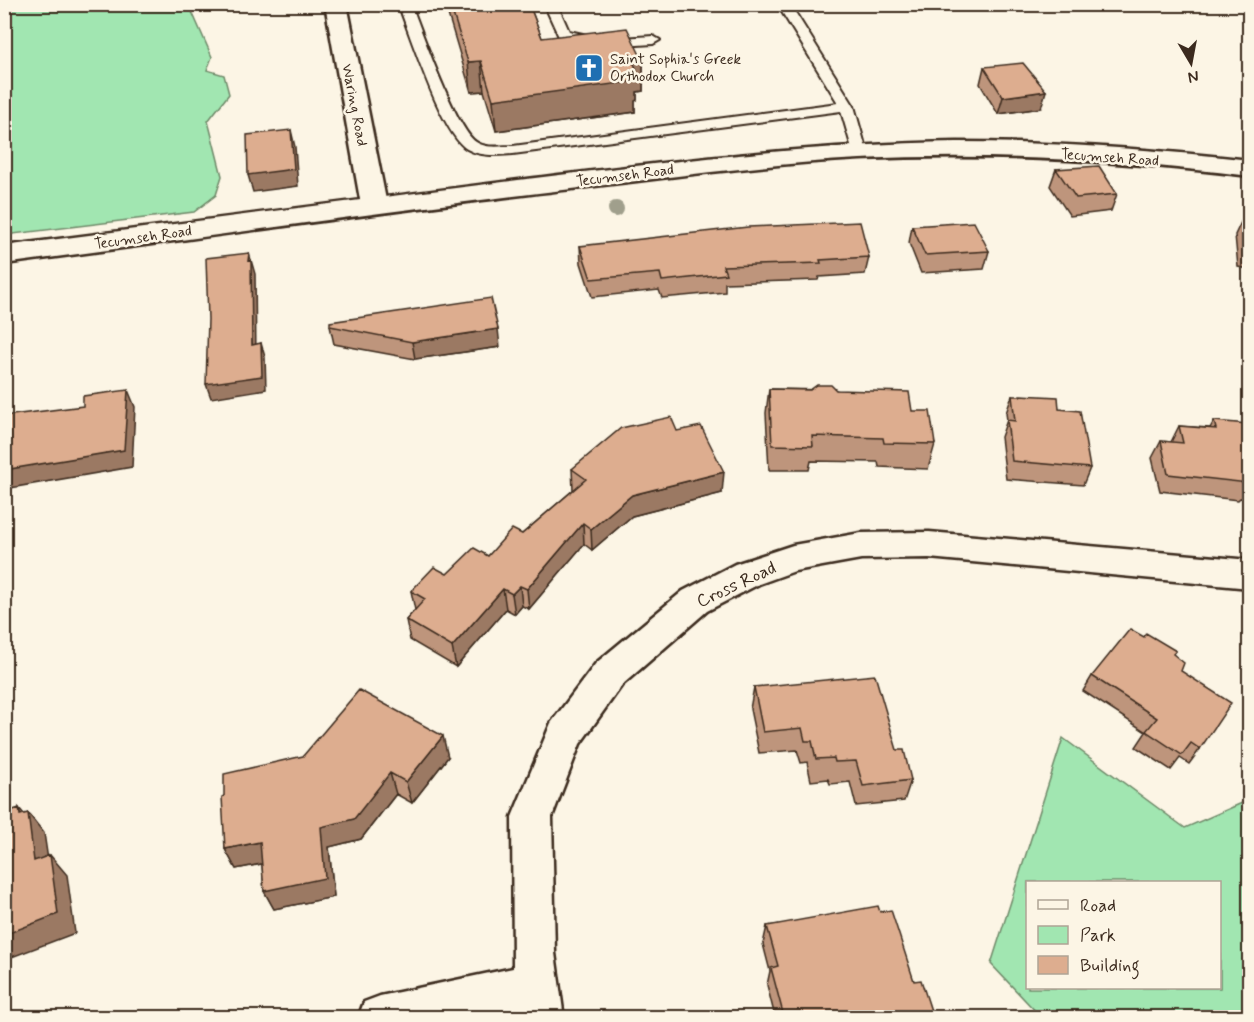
<svg xmlns="http://www.w3.org/2000/svg" width="1254" height="1022" font-family="Mynerve,sans-serif">
	<style>
		.green { fill: #a1e6b1; stroke: #6e8868; stroke-width: 1.5; fill-rule: evenodd }
		.lines { fill: none; stroke-linecap: round; stroke-linejoin: round }
		.lane-casing { stroke: #3b2a1e; stroke-width: 4 }
		.street-casing { stroke: #3b2a1e; stroke-width: 5 }
		.secondary-casing { stroke: #3b2a1e; stroke-width: 5 }
		.lane { fill: #fcf5e5; fill-rule: evenodd }
		.street { fill: #fcf5e5; fill-rule: evenodd }
		.secondary { fill: #fcf5e5; fill-rule: evenodd }
		.tree { fill: #a09f8c }
		.wall { fill: #be957b; stroke: #3b2a1e; stroke-width: 1.5 }
		.shaded-wall { fill: #9b7964; stroke: #3b2a1e; stroke-width: 1.5 }
		.building { fill: #ddad8f; stroke: #3b2a1e; stroke-width: 1.5 }
		.labels { text-anchor: middle; stroke-width: 5; stroke-linejoin: round; paint-order: stroke }
		.far-poi-label { font-size: 15px; fill: #3b2a1e; stroke: #fcf5e5; text-anchor: start }
		.far-street-label { font-size: 15px; fill: #3b2a1e; stroke: #fcf5e5 }
		.street-label { font-size: 18px; fill: #3b2a1e; stroke: #fcf5e5 }
	</style>
	<rect width="100%" height="100%" fill="#fcf5e5"/>
	<filter id="ink" filterUnits="userSpaceOnUse"><feTurbulence type="fractalNoise" baseFrequency=".0167" numOctaves="2"/><feDisplacementMap in="SourceGraphic" scale="12" xChannelSelector="R" yChannelSelector="G"/><feConvolveMatrix kernelMatrix="1 2 1 2 8 2 1 2 1" color-interpolation-filters="sRGB"/></filter>
	<g filter="url(#ink)">
		<path class="green" d="M4,5H189L212,57L207,70L224,75L229,94L208,121L222,176L216,195L194,212L5,235Z
			M1063,738L1185,828L1249,800V1017H1041L991,964ZM1028,882H1220V988H1028Z"/>
		<g class="lines">
			<g class="lane-casing">
				<path id="lane" d="M398,4H411C422,32 456,129 476,142C486,149 502,146 513,146L838,103L777,4H790L854,106L867,152L860,156L853,152L841,111L513,154C498,155 481,157 467,149C441,133 411,36 398,4Z
					M544,4H557L569,31L606,39L653,36L660,40L653,44L606,47L559,37Z"/>
			</g>
			<g class="street-casing">
				<path id="street" d="M325,4H347L387,205L383,211L374,213L365,211L361,205Z
					M929,532L1250,560V588L929,558L861,559L795,571L759,584L707,611L622,685L580,744L552,817L555,953L564,1018H520L519,1011L487,1018H358L364,1002L380,996L513,968L512,817L551,723L596,663L683,591L735,564L793,545L861,533Z"/>
			</g>
			<g class="secondary-casing">
				<path id="secondary" d="M957,142C1055,142 1152,149 1250,160V176C1120,160 991,153 860,159C747,165 635,182 522,195C350,216 177,241 4,264V246C181,223 358,200 535,178C676,161 815,144 957,142Z"/>
			</g>
			<use href="#lane" class="lane"/>
			<use href="#street" class="street"/>
			<use href="#secondary" class="secondary"/>
		</g>
		<circle class="tree" cx="616" cy="209" r="8"/>
		<path class="wall" d="M445,4H529L542,38L643,61V91L637,92V100L635,101V112L496,131L484,91L471,92Z
			M984,67L1041,108L998,114L980,84Z
			M1056,169L1117,194L1111,211L1070,216L1050,186Z
			M1243,218H1250V269L1238,267L1235,235Z
			M912,226L989,251L984,269L921,273L909,243Z
			M580,246L869,257L865,274L819,277L818,280L725,283V292L662,298L659,290L592,297L581,263Z
			M330,326L500,347L415,359L334,344Z
			M769,389L836,390L912,411L935,444L928,469L879,467L878,462L811,461L809,470H769L766,413Z
			M1012,396L1059,409L1090,468L1083,485L1006,479L1001,437L1007,420L1006,413Z
			M1214,421L1250,430V499L1240,498L1238,500L1160,491L1152,458L1161,441L1171,442L1179,426L1210,428Z
			M677,431L722,493L632,516L592,550L584,544L529,609L522,606L515,614L506,609L456,667L410,640L406,620L415,610L411,591L488,556L522,534L573,490L572,469Z
			M1144,637L1176,651L1173,655L1181,671L1200,749L1189,764L1180,758L1171,770L1136,747L1146,732L1083,691L1092,676Z
			M754,687L897,750L911,780L904,801L856,806L850,782L830,784L828,779L811,781L807,762L801,763L797,750L759,753L750,709Z
			M448,757L412,803L396,794L361,839L329,847L334,897L274,909L264,891L262,864L236,869L225,849L224,796Z
			M880,912L914,981L933,1017H775L767,985L770,971L763,944L767,926Z"/>
		<path class="shaded-wall" d="M214,4H231L214,7Z
			M481,61L484,91L471,92L468,62Z
			M643,61V91L637,92V100L635,101V112L496,131L493,100L631,71L633,62Z
			M1046,91L1041,108L998,114L1003,97Z
			M291,130L295,147L298,186L253,192L248,175Z
			M249,253L255,274L256,358L252,345L248,261Z
			M498,329L500,347L415,359L412,342Z
			M261,343L265,357L266,389L211,398L206,384Z
			M128,390L135,407L132,467L4,489V470Z
			M724,472L722,493L632,516L592,550L591,529L632,495Z
			M583,523L584,544L529,609L527,589Z
			M520,586L522,606L515,614L512,594Z
			M503,589L506,609L456,667L452,647Z
			M443,736L448,757L412,803L406,782Z
			M390,773L396,794L361,839L329,847L334,897L274,909L264,891L321,827Z
			M19,808L28,819V813L44,833L51,880L34,861L20,815Z
			M260,842L271,862L236,869L225,849Z
			M50,855L67,875L75,933L4,960V935Z"/>
		<path class="building" d="M450,4H529L542,38L627,28L643,61L633,62L637,70L631,71L636,81L493,100L481,61L468,62Z
			M1023,63L1046,91L1003,97L984,67Z
			M291,130L294,169L248,175L247,135Z
			M1099,166L1117,194L1076,198L1056,169Z
			M1243,218H1250V250H1246Z
			M860,222L869,257L820,260L821,263L723,266L726,274L662,281L660,273L591,279L580,246L748,227Z
			M974,222L989,251L925,255L912,226Z
			M249,253L248,261L251,260L252,345L261,343L262,376L206,384L208,319L206,258Z
			M491,298L498,329L412,342L330,326V322Z
			M817,385H831L836,390L909,392L912,411H930L935,444L884,443L883,438L812,436L813,446L772,445L769,389L810,390Z
			M128,390L124,450L4,470V416L83,406V396Z
			M1020,395L1058,397L1059,409L1080,411L1090,468L1012,461L1007,420L1015,421L1012,396H1020Z
			M671,417L677,431L701,426L724,472L632,495L591,529L583,523L527,589L520,586L512,594L503,589L452,647L406,620L425,599L411,591L434,567L447,574L474,548L488,556L512,529L522,534L586,479L572,469L621,428Z
			M1214,421L1248,424L1250,430V481H1248V483L1168,474L1161,441L1183,443L1179,426L1216,429Z
			M1130,629L1144,637L1146,633L1176,651L1173,654L1184,663L1181,671L1231,703L1200,749L1191,743L1182,755L1146,731L1157,718L1092,676Z
			M875,675L897,750H904L911,780L863,786L856,761L835,762L834,758L816,759L812,741H805L802,728L763,732L754,687Z
			M359,690L443,736L406,782L390,773L354,819L321,827L325,878L264,891L260,842L225,849L222,797L224,796V774L303,756Z
			M19,808L20,815L28,813L34,861L50,855L58,914L4,935V813Z
			M878,906L880,912L891,910L914,981L921,980L933,1017H784L771,968L778,966L767,926Z"/>
	</g>
	<defs>
		<g id="church-square" transform="scale(1.5)"><rect x="-9" y="-9" width="18" height="18" rx="4" fill="#1f6fb2" stroke="#fcf5e5"/><path d="M-1.2-6h2.4v3.5h3.3v2.4h-3.3V6h-2.4V-.1h-3.3v-2.4h3.3Z" fill="#fff"/></g>
	</defs>
	<g fill-rule="evenodd">
		<use href="#church-square" x="589" y="68"/>
	</g>
	<g class="labels">
		<g class="far-poi-label">
			<text x="610" y="64">Saint Sophia's Greek<tspan x="610" dy="17">Orthodox Church</tspan></text>
		</g>
		<g class="far-street-label">
			<text transform="translate(355 105) rotate(79)" y="5">Waring Road</text>
			<text transform="translate(1110 157) rotate(4)" y="5">Tecumseh Road</text>
			<text transform="translate(625 175) rotate(-7)" y="5">Tecumseh Road</text>
			<text transform="translate(143 237) rotate(-8)" y="5">Tecumseh Road</text>
		</g>
		<g class="street-label">
			<text transform="translate(736 584) rotate(-25)" y="6">Cross Road</text>
		</g>
	</g>
	<rect width="1254" height="1022" fill="none" stroke="#fcf5e5" stroke-width="24"/>
	<rect x="12" y="12" width="1230" height="998" fill="none" stroke="#3b2a1e" stroke-width="2" filter="url(#ink)"/>
	<rect x="1026" y="881" width="195" height="108" fill="#fcf5e5" stroke="#afa495" stroke-width="1.5"/>
	<rect x="1038" y="900" width="30" height="9" fill="#fcf5e5" stroke="#afa495" stroke-width="1.5"/>
	<text x="1080" y="911" font-size="18" fill="#3b2a1e">Road</text>
	<rect x="1038" y="926" width="30" height="18" fill="#a1e6b1" stroke="#afa495" stroke-width="1.5"/>
	<text x="1080" y="941" font-size="18" fill="#3b2a1e">Park</text>
	<rect x="1038" y="956" width="30" height="18" fill="#ddad8f" stroke="#afa495" stroke-width="1.5"/>
	<text x="1080" y="971" font-size="18" fill="#3b2a1e">Building</text>
	<g transform="translate(1191 63) rotate(170)" stroke="#fcf5e5" stroke-width="4.5" paint-order="stroke">
	<path d="M0-4.5L10 22L0 15L-10 22Z" fill="#3b2a1e"/>
	<text y="-9" font-size="16" font-weight="bold" text-anchor="middle" fill="#3b2a1e">N</text>
	</g>
</svg>
